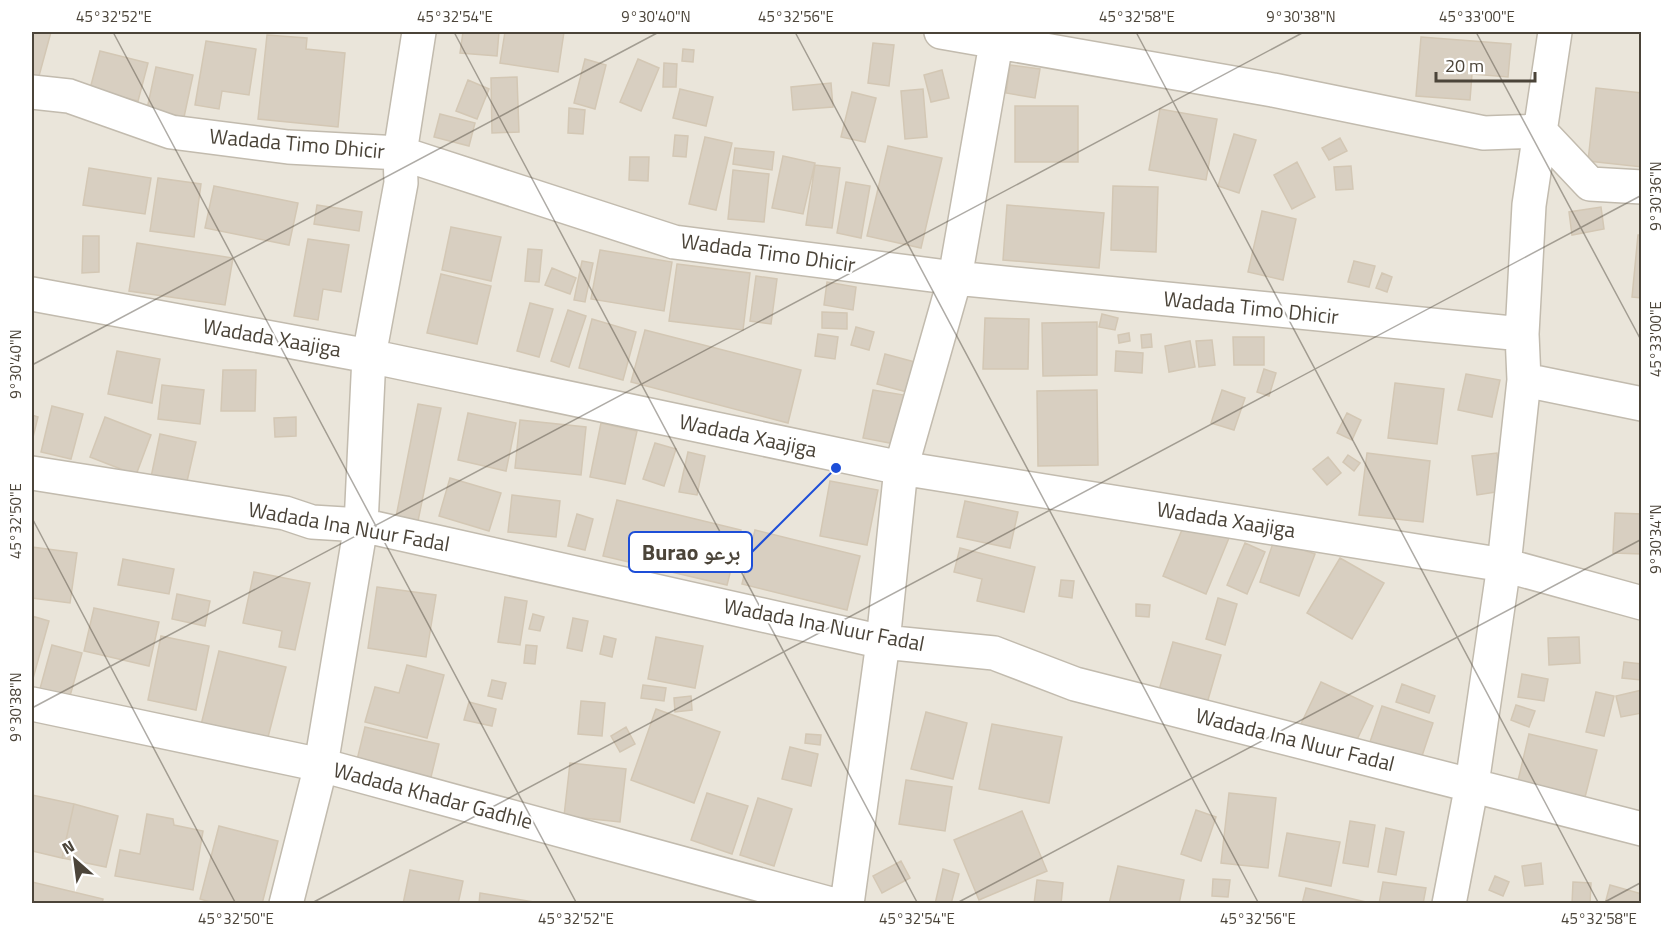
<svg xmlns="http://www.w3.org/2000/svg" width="1673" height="935" font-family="'Titillium Web','Noto Naskh Arabic',sans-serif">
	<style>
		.residential { fill: #eae5da }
		.building { fill: #d8cfc1; stroke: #d3c7b4; stroke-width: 1.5 }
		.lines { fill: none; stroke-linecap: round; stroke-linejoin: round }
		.minor-casing { stroke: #c2bbae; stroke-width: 36 }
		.minor { stroke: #fff; stroke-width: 33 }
		.ticks { fill: none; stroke: #4b4439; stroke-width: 1.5; stroke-opacity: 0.45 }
		.labels { text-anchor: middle; stroke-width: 4.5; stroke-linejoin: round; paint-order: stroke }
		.street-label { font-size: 21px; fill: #4b4439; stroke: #fff }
		.leader { fill: none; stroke: #1d4ed8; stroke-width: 2 }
		.callout-dot { fill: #1d4ed8; stroke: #fff; stroke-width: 2 }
		.callout { fill: #fff; stroke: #1d4ed8; stroke-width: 2 }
		.callout-label { font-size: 22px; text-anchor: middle; font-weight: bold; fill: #4b4439 }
		.neatline { fill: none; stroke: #4b4439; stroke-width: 2 }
		.ticks-label { font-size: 15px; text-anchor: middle; fill: #4b4439 }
	</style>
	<rect width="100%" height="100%" fill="#f6f3ec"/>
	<path class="residential" d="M32,32H1641V903H32Z"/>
	<path class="building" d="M32,32H51L39,76L32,75Z
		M463,32H499L497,56L460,53Z
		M505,32H564L558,72L500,63Z
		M267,35L307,38L306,49L345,53L338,127L258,119Z
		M1421,37L1511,44L1508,77L1472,74L1470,100L1416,96Z
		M206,41L256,49L249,95L222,91L219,109L195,105Z
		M873,43L894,45L889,86L868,83Z
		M683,49L694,50L693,62L682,61Z
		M100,51L148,63L138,101L90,89Z
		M585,59L606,65L595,109L574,103Z
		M638,59L659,68L641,111L620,102Z
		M664,63L677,64L676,87H663Z
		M1010,65L1040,69L1035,98L1006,93Z
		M156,67L193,75L184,117L147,109Z
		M942,70L949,98L931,102L924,75Z
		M517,77L519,132L492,133L491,78Z
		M468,80L489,89L477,119L456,111Z
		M831,83L833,107L793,110L791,87Z
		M1596,88L1642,93V167L1588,161Z
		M680,89L713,97L706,126L673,118Z
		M923,89L927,137L905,139L901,91Z
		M852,92L876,98L865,142L841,137Z
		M1015,106H1078V162H1015Z
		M569,108L585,110L583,134L568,133Z
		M1160,109L1217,119L1206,180L1149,170Z
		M440,114L475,123L469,146L434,137Z
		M1234,134L1256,140L1239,193L1218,186Z
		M675,135L688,136L686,157L673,156Z
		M705,137L732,143L716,210L689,204Z
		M1340,138L1347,151L1329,160L1322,148Z
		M888,146L942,158L921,248L867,236Z
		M735,148L774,152L772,170L733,164Z
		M783,156L815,163L803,214L772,208Z
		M630,157H649L648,181L629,180Z
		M1297,162L1315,197L1292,209L1274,175Z
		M815,165L840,168L832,228L806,225Z
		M1351,166L1353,189L1336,190L1334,167Z
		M89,168L151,178L145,214L83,205Z
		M733,170L769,174L764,222L728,219Z
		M158,178L201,184L194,237L150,231Z
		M846,182L870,186L861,238L837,233Z
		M214,186L298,203L289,245L205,228Z
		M1113,186L1158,187L1156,252L1111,250Z
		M317,205L362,212L359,231L314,224Z
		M1007,205L1104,213L1099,268L1003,260Z
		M1601,207L1604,229L1572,235L1569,212Z
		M1262,211L1296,219L1283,280L1248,272Z
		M451,227L501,237L491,281L442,270Z
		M1638,235H1642V298L1632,297Z
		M83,236H99V272L82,273Z
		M308,239L349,245L341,292L323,289L318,320L294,316Z
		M137,243L233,258L225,305L129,291Z
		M528,249L542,250L539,282L525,281Z
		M600,250L672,262L664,311L591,299Z
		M582,261L593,263L585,302L574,300Z
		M1354,261L1375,266L1369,287L1348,282Z
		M677,264L750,273L743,330L669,321Z
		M552,268L576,278L570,294L545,285Z
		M1382,273L1392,277L1387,292L1376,288Z
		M441,274L491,286L477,344L427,333Z
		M756,276L777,279L771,324L750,321Z
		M827,282L856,287L853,310L824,305Z
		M530,303L553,309L539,357L517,351Z
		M568,310L586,316L569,367L551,361Z
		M822,312L847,313V329L822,328Z
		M1102,314L1118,318L1115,330L1099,327Z
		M985,318L1029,319L1028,369H983Z
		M592,319L636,332L623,380L579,368Z
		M1097,322V375L1043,376L1042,323Z
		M856,327L874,332L869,350L851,345Z
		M645,330L801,370L788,423L631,382Z
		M1129,333L1130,341L1119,343L1118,335Z
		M818,334L838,337L835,359L815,356Z
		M1151,334L1152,347L1142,348L1141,335Z
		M1233,337H1264V365H1234Z
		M1212,340L1215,365L1199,367L1196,341Z
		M1190,341L1195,367L1169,372L1165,346Z
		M117,351L160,359L152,403L108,394Z
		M1116,351L1143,353L1142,373L1115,371Z
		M885,354L915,362L907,392L877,384Z
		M1264,369L1276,373L1269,396L1257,392Z
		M223,370H256L255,411H221Z
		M1466,374L1500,380L1492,417L1458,410Z
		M1395,383L1444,389L1437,444L1388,438Z
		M162,385L204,390L200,424L158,419Z
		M873,390L904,395L895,444L863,438Z
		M1097,390L1098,465L1038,466L1037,391Z
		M1222,390L1245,398L1234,430L1211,423Z
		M418,404L441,408L418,521L396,517Z
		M52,406L83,414L71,459L41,452Z
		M468,413L516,423L506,471L458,460Z
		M1347,413L1361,420L1352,440L1337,433Z
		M32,415L38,417L32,441Z
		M105,417L151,435L136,475L90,457Z
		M296,417V436L275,437L274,418Z
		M520,420L586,427L581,475L515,468Z
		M601,423L637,431L625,484L590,477Z
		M160,434L196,442L185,490L150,482Z
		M655,443L676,449L664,486L643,479Z
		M688,452L705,456L697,495L679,492Z
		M1367,453L1430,461L1423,522L1359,515Z
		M1497,453L1502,491L1477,495L1472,456Z
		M1348,455L1360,463L1354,471L1343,462Z
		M1328,457L1341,473L1327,485L1313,469Z
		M450,478L501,493L489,531L439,516Z
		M830,481L878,490L867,545L820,536Z
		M512,495L560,501L556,537L508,532Z
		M617,500L741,530L727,585L603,556Z
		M965,501L1018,512L1010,548L957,537Z
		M1615,513L1642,514V554L1613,553Z
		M577,514L593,519L585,550L568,546Z
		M1186,520L1229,538L1206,594L1163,576Z
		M755,530L860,556L847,610L742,584Z
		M1274,540L1315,554L1299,596L1260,582Z
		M1245,543L1265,552L1247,594L1227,585Z
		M32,547L77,553L70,603L32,598Z
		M960,548L1035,567L1024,612L977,601L982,579L954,572Z
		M1340,558L1384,583L1352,639L1307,613Z
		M123,559L174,569L169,594L118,585Z
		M254,572L310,583L295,650L279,647L282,631L243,623Z
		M1061,580L1074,581L1072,598L1059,596Z
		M377,587L436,595L426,657L368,648Z
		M177,594L210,601L205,626L172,619Z
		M505,597L527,601L520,645L498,642Z
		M1218,598L1237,604L1225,645L1206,639Z
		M1136,604L1150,605L1149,617L1136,616Z
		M94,608L159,622L149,666L84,651Z
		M533,614L544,617L540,631L529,629Z
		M32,616L49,621L32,682Z
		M573,618L588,621L582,651L567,648Z
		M161,636L209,646L196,710L148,700Z
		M604,636L616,639L612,657L600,654Z
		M656,637L703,646L695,688L648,679Z
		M1579,637L1580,663L1549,665L1548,638Z
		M1173,642L1221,655L1205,710L1157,697Z
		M52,645L82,653L68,703L38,696Z
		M526,645L537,646L535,664L524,663Z
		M219,651L286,667L267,741L201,725Z
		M1624,662L1642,664L1641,680L1622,678Z
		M407,665L444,675L427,738L365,722L375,687L399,693Z
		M1522,674L1548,679L1544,701L1518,697Z
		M492,680L506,683L502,699L488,696Z
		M1321,682L1373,706L1352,750L1300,726Z
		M1402,684L1435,696L1429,713L1396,702Z
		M643,685L666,688L664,701L641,698Z
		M1642,690V713L1621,717L1616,696Z
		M1596,692L1614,696L1604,736L1586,732Z
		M691,696L692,710L675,712L674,698Z
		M581,701L605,703L602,736L578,734Z
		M469,702L496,709L492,726L464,720Z
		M1516,705L1535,711L1529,727L1511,720Z
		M1382,706L1433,723L1418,768L1367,751Z
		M656,709L720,732L694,803L631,780Z
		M926,712L967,723L953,779L911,769Z
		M992,724L1062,737L1049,803L979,789Z
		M365,727L439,744L430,781L356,764Z
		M626,727L635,744L620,752L611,736Z
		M806,734L821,735L820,745L805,743Z
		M1529,734L1597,750L1584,801L1517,785Z
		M790,747L818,754L811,786L782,779Z
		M570,763L626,769L620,822L564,816Z
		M906,780L952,787L945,831L899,824Z
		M707,793L748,806L732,854L691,840Z
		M1229,793L1276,798L1268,868L1221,863Z
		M32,795L74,804L62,858L32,851Z
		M758,798L792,809L774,866L740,855Z
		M74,804L118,816L106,867L62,858Z
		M1196,810L1216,817L1201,861L1181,854Z
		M1022,811L1047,871L979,900L954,840Z
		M147,814L173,819L174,825L203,831L193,890L115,876L120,850L140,854Z
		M1350,821L1375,825L1368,867L1343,863Z
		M219,826L278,841L262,904H217L200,899Z
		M1386,828L1404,832L1396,875L1378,872Z
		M1287,833L1340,842L1331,886L1279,876Z
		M901,861L910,878L882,893L873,876Z
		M1541,863L1543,884L1525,886L1522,866Z
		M1118,866L1184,880L1179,904H1109Z
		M943,869L959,874L951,904H935Z
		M410,870L463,881L458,904H403Z
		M1495,876L1509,882L1503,896L1489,890Z
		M1213,879L1230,880L1228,897L1212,896Z
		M1037,880L1063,883L1061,904H1034Z
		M32,882L103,899L102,904H32Z
		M1383,882L1426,888L1423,904H1379Z
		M1573,882L1591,883L1590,904H1572Z
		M1610,885L1642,894V904H1605Z
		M1306,888L1366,902L1302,904Z
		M480,893L546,904H479Z"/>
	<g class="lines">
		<g class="minor-casing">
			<path id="minor" d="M941,32L1273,90L1484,133L1540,131L1590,184L1642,187
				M32,92L69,96L171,132L288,147L400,153L674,242L955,278L1522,334
				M32,294L369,356L901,468L1504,565L1642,603
				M1524,380L1642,404
				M32,473L285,513L312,522L361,525L883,642L994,653L1075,684L1642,829
				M32,704L321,765L831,904
				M286,904L321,765L361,525L369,356L401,183L400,153L419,32
				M847,904L883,642L901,468L955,278L998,32
				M1449,904L1472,784L1504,565L1524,380L1522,334L1529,205L1555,32"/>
		</g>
		<use href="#minor" class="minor"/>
	</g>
	<path class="ticks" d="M113,32L577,904M454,32L918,904M795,32L1259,904M1136,32L1599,904M1476,32L1642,342M32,365L659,32M32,518L236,904M32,708L1304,32M310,904L1642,195M955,904L1642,539M1601,904L1642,882"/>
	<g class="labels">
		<g class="street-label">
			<text transform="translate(297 144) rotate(5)" y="7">Wadada Timo Dhicir</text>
			<text transform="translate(768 253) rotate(8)" y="7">Wadada Timo Dhicir</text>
			<text transform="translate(1251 308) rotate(6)" y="7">Wadada Timo Dhicir</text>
			<text transform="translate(272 338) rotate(10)" y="7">Wadada Xaajiga</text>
			<text transform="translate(748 436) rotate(12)" y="7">Wadada Xaajiga</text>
			<text transform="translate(1226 520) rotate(9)" y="7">Wadada Xaajiga</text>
			<text transform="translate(349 527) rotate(10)" y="7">Wadada Ina Nuur Fadal</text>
			<text transform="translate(824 625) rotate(11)" y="7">Wadada Ina Nuur Fadal</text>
			<text transform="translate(1295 740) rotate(14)" y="7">Wadada Ina Nuur Fadal</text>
			<text transform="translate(433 796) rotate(15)" y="7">Wadada Khadar Gadhle</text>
		</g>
	</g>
	<path class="leader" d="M836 468L752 552"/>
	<circle class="callout-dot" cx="836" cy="468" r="6"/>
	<rect class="callout" x="629" y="532" width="123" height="40" rx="6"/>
	<g class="callout-label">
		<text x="691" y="560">Burao برعو</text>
	</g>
	<rect width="1673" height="935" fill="none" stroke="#ffffff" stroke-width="66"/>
	<g transform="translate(75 860) rotate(332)" stroke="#ffffff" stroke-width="4.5" paint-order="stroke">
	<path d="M0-4.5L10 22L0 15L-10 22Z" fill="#4b4439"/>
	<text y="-9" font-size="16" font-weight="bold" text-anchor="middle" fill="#4b4439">N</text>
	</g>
	<path d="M1436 72v9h99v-9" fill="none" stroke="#4b4439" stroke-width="3"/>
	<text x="1445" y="72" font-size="18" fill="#4b4439" stroke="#ffffff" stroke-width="4.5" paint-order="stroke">20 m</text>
	<rect x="33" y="33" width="1607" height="869" class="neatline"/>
	<g class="ticks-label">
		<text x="114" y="22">45°32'52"E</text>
		<text x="455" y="22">45°32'54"E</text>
		<text x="656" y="22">9°30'40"N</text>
		<text x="796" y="22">45°32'56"E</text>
		<text x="1137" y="22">45°32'58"E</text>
		<text x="1301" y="22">9°30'38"N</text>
		<text x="1477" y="22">45°33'00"E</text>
		<text transform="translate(1656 196) rotate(-90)" y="5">9°30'36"N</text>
		<text transform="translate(1656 339) rotate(-90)" y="5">45°33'00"E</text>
		<text transform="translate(16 364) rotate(-90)" y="5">9°30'40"N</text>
		<text transform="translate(16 521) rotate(-90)" y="5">45°32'50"E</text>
		<text transform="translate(1656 539) rotate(-90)" y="5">9°30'34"N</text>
		<text transform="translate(16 707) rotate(-90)" y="5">9°30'38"N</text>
		<text x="236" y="924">45°32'50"E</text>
		<text x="576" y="924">45°32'52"E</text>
		<text x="917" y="924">45°32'54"E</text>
		<text x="1258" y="924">45°32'56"E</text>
		<text x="1599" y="924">45°32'58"E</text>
	</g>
</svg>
